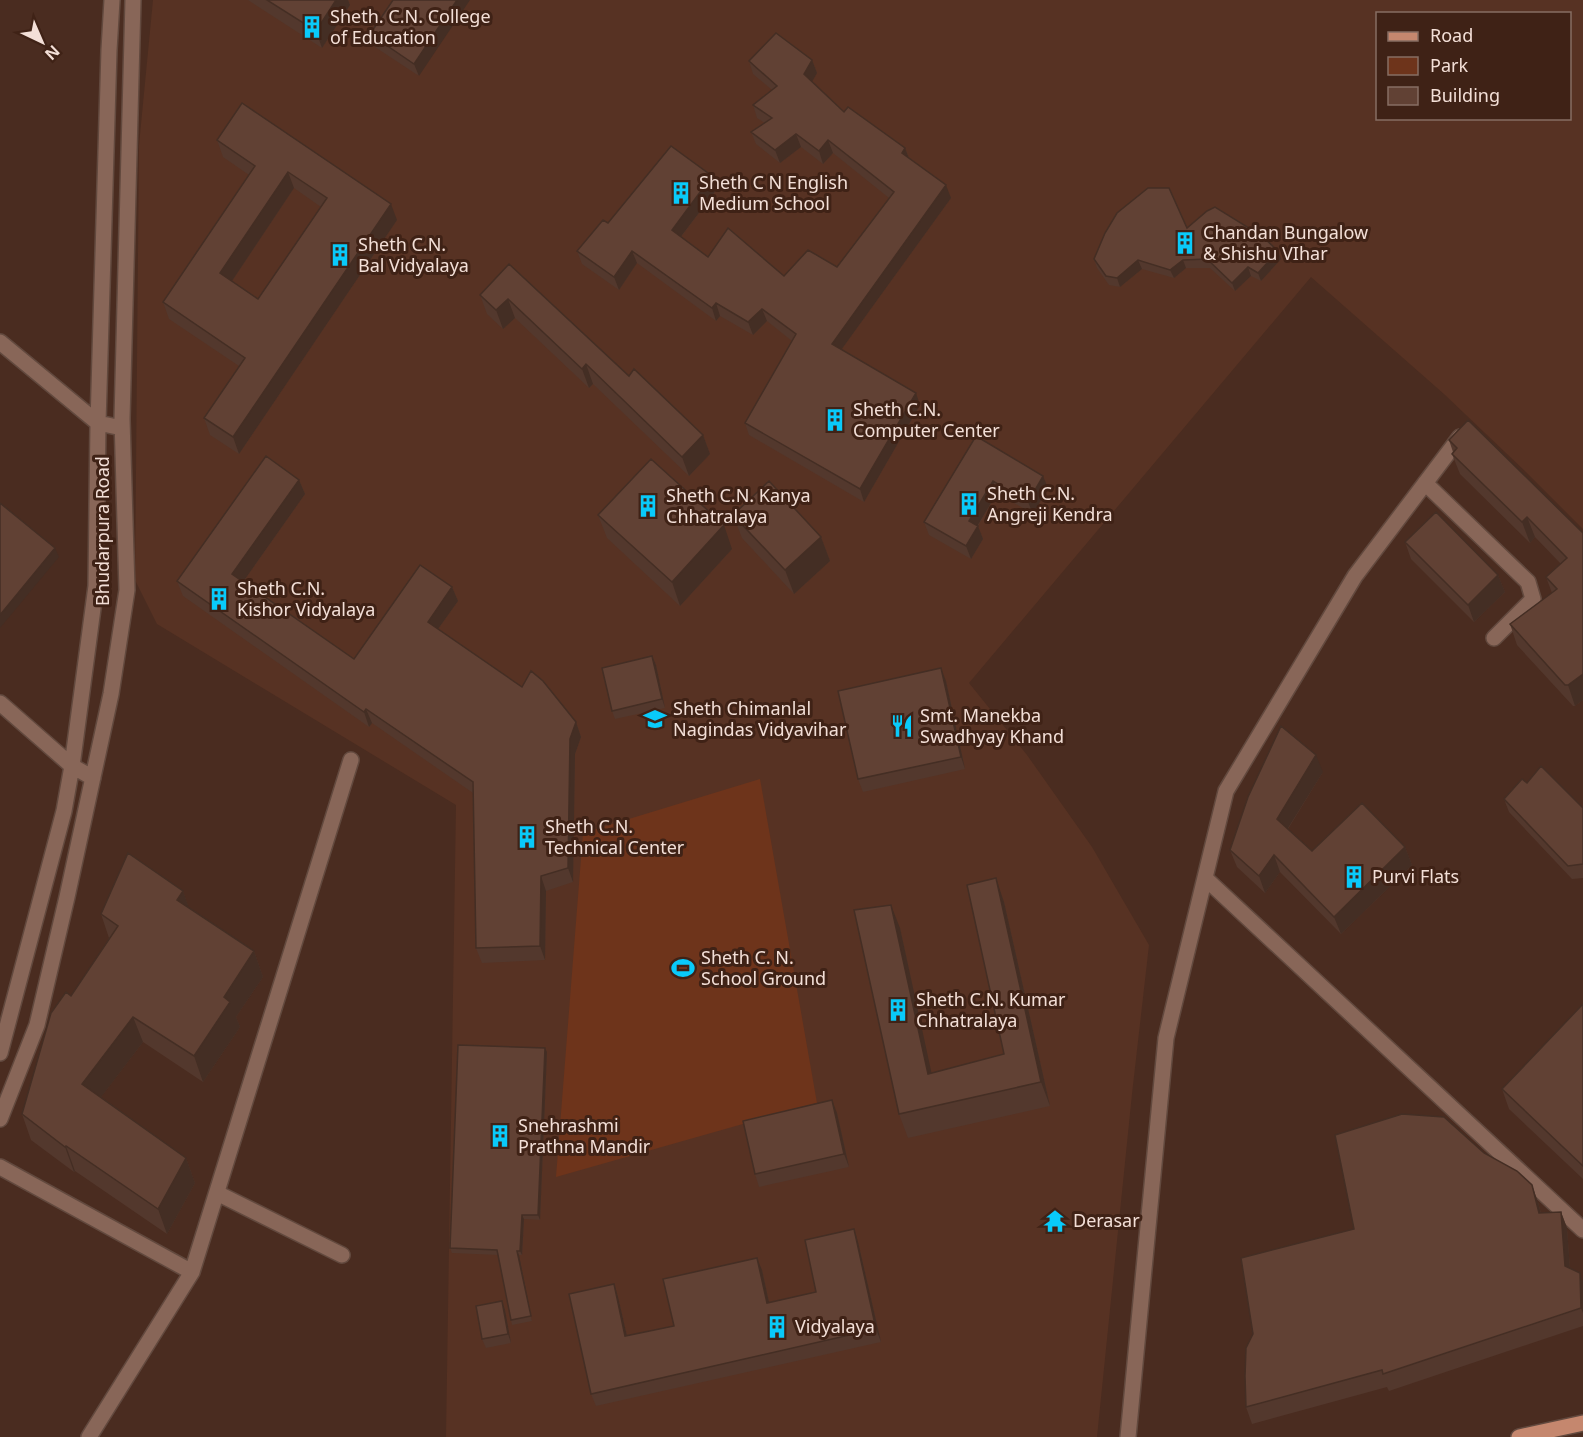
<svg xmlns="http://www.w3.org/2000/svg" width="1583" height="1437" font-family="'Noto Sans',sans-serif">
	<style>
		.built { fill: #573223; fill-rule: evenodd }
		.green { fill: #6e341b }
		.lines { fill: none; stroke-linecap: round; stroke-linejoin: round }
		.minor-casing { stroke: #62493e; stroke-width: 18 }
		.major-casing { stroke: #62493e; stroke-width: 18 }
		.minor { stroke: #886658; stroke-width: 15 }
		.major { stroke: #c5876e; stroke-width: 15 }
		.wall { fill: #53382d; fill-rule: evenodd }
		.shaded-wall { fill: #442e24 }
		.building { fill: #614134; stroke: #442e24; stroke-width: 1.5; fill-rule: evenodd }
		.labels { text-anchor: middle; stroke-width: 6; stroke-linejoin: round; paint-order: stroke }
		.poi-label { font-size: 18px; fill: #f3dfd7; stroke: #3f2216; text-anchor: start }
		.street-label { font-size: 18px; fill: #f3dfd7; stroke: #3f2216 }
	</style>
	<rect width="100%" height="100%" fill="#4a2c20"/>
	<path class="built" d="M153,0H1583V529L1527,473L1444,394L1311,277L969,683L1027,755L1092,847L1149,945L1132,1094L1097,1437H446L456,805L157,624L135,580L139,145ZM1378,14H1570V118H1378Z"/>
	<path class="green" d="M760,779L817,1103L556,1177L583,833Z"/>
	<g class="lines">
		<g class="minor-casing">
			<path id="minor" d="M0,342L98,423L122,428
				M1425,483L1528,582L1533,599L1494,638
				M0,703L72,766L93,778
				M1205,878L1583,1230
				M0,1053L64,811L72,766L96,586L98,423L109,50L112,0
				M0,1119L37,1025L67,897L111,694L127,590L122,419L133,0
				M0,1167L192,1272
				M217,1193L342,1255
				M89,1437L192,1272L351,760
				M1128,1437L1166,1038L1226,791L1355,576L1460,437"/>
		</g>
		<g class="major-casing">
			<path id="major" d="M1519,1437L1583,1423"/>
		</g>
		<use href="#minor" class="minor"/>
		<use href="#major" class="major"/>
	</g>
	<path class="wall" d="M248,0H348L350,5L322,48Z
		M393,0L419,76L375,47L370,34Z
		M812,60L817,73L812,81L844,112L905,148L909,158L951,198L841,350L920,405L864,502L749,435L745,423L792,341L767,321L753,335L720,316L716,321L637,263L619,290L582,264L577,251L608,223L717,189L681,237L708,257L784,276L837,267L889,198L833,153L823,164L801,147L780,163L756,144L751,132L765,123L757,118L753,105L772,90L753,74L749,61Z
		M217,140L397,220L239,454L210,435L204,418L239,366L169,319L163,302L249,175L223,157ZM294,188L321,207L258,299L232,281Z
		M1187,228L1278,251L1281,259L1261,281L1251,276L1235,291L1210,268H1186L1174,278L1142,269L1120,287L1109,285L1097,268L1094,259Z
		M509,264L629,376L703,435L710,454L689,476L593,384L589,388L515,318L503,329L487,314L480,295Z
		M976,436L1048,488L1033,514L997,493L978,526L983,539L971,559L929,535L924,522Z
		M1449,440L1583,533V700L1575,706H1573L1517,645L1510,624L1552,593L1546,577L1561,564L1535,537L1530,543L1460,474L1452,454L1453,452Z
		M299,480L305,494L243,582L354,659L452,587L458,601L438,629L522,687L576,722L581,737L575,754L573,882L546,891L545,960L482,963L476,948L473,793L372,723L369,727L183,596L177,581Z
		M598,515L732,549L680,606L607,538Z
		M733,515L821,537L830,561L794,594L742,538Z
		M1405,542L1498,575L1505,592L1474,622L1411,559Z
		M652,656L656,665L665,708L615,719L612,711Z
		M946,681L965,769L863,792L858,779Z
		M1323,772L1288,829L1312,851L1405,847L1412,865L1341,934L1280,872L1265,893L1237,867L1230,850Z
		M1527,783L1583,808V878L1572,879L1509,812L1504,799Z
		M183,891L189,909L254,951L263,977L236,1017L240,1027L203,1082L143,1042L101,1097L186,1158L195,1183L167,1234L75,1171L74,1172L31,1140L22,1114L109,938L101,914Z
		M1004,902L1050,1106L908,1138L899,1114L900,928L931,1073L1004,1054Z
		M1583,1004V1179L1509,1109L1502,1089Z
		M547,1052L540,1220L524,1219L522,1255H519L532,1321L512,1325L498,1255L452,1253L450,1248Z
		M837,1113L849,1167L759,1187L755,1174Z
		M1538,1202L1541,1213L1561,1212L1567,1228L1570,1268L1583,1282V1326L1389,1391L1387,1387L1252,1424L1246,1407L1354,1229Z
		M858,1242L881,1342L596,1406L591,1394L614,1284L618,1297L627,1336L674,1326L762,1270L769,1302L816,1292Z
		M502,1301L505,1310L511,1343L486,1348L482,1339Z"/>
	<path class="shaded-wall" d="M336,0H348L350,5L322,48L316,31Z
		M457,0H470L419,76L414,64Z
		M812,60L817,73L809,87L804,74Z
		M796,134L801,147L780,163L775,150Z
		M828,140L833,153L823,164L819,151Z
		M905,148L910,161L902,153Z
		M288,172L294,188L226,290L220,273Z
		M712,176L717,189L676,243L672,230Z
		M946,185L951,198L836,357L832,344Z
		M391,204L397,220L239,454L233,437Z
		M632,251L637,263L619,290L614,277Z
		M1278,251L1281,259L1261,281L1258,273Z
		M1138,260L1142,269L1120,287L1117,278Z
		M1183,260L1186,268L1174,278L1170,270Z
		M1248,267L1251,276L1235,291L1232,283Z
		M508,299L515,318L503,329L496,310Z
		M716,303L720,316L716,321L712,308Z
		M762,309L767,321L753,335L748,322Z
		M586,364L593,384L589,388L582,369Z
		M916,393L920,405L864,502L860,489Z
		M703,435L710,454L689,476L682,457Z
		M1043,476L1048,488L1033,514L1028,502Z
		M299,480L305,494L238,589L232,574Z
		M993,481L997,493L973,533L969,521Z
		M1527,517L1535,537L1530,543L1522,522Z
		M724,525L732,549L680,606L672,582Z
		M978,526L983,539L971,559L966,546Z
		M821,537L830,561L794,594L785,570Z
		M55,548L59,557L0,628V615Z
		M1498,575L1505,592L1474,622L1468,605Z
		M452,587L458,601L433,636L428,622Z
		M652,656L656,665L665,708L662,699Z
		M941,668L946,681L965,769L961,757Z
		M1583,674V700L1575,706L1568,685Z
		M366,709L372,723L369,727L364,712Z
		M576,722L581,737L575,754L573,882L568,868L570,739Z
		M1316,755L1323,772L1283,836L1277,819Z
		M1405,847L1412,865L1341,934L1334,917Z
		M1274,855L1280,872L1265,893L1259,876Z
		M541,876L546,891L545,960L540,946Z
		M996,878L1004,902L1050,1106L1041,1082Z
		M183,891L192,917L177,900Z
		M891,905L900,928L937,1098L928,1074Z
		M254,951L263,977L236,1017L240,1027L203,1082L194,1056L224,997Z
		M133,1017L143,1042L92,1109L82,1084Z
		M545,1048L547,1052L540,1220L538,1215Z
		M832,1100L837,1113L849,1167L844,1154Z
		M66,1146L75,1171L74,1172L65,1147Z
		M186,1158L195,1183L167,1234L158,1209Z
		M1532,1185L1538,1202L1545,1230L1539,1213Z
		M1561,1212L1567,1228L1571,1283L1565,1266Z
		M522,1215L524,1219L522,1255L520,1251Z
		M854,1229L858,1242L881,1342L876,1329Z
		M517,1251L519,1255L532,1321L531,1316Z
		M757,1258L762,1270L772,1316L767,1303Z
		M1580,1273L1583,1282V1313L1581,1308Z
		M614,1284L618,1297L630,1349L625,1336Z
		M502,1301L505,1310L511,1343L508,1334Z"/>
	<path class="building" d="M267,0H336L316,31Z
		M393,0H457L414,64L370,34Z
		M776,33L812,60L804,74L844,112L848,107L905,148L902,153L946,185L832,344L916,393L860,489L745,423L796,334L762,309L748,322L716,303L712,308L632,251L614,277L577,251L603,220L608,223L671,146L712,176L672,230L708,257L728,228L784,276L808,250L837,267L894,192L828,140L819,151L796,134L775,150L751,132L772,118L753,105L777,86L749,61Z
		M242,103L391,204L233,437L204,418L245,358L163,302L255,166L217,140ZM288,172L327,198L258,299L220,273Z
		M1148,188H1169L1187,228L1207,211L1215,207L1262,236L1278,251L1258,273L1248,267L1232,283L1207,259L1183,260L1170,270L1138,260L1117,278L1106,276L1094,259L1105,233L1117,213Z
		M509,264L629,376L634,369L703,435L682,457L586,364L582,369L508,299L496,310L480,295Z
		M1468,420L1583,533V674L1568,685H1565L1510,624L1557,589L1546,577L1567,558L1527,517L1522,522L1452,454L1457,448L1449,440Z
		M976,436L1043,476L1028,502L993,481L969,521L978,526L966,546L924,522Z
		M266,456L299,480L232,574L354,659L420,565L452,587L428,622L522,687L531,671L543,681L576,722L570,739L568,868L541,876L540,946L476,948L473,782L366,709L364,712L177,581Z
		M651,459L724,525L672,582L598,515Z
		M769,481L821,537L785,570L733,515Z
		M0,503L55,548L0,615Z
		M1436,512L1498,575L1468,605L1405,542Z
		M652,656L662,699L612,711L602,668Z
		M941,668L961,757L858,779L838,691Z
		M1281,726L1316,755L1277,819L1312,851L1362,803L1405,847L1334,917L1274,855L1259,876L1230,850L1248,797Z
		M1541,766L1583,808V864L1568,866L1504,799L1522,779L1527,783Z
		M128,853L183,891L177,900L254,951L224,997L230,1002L194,1056L133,1017L82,1084L186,1158L158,1209L66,1146L65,1147L22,1114L51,1013L66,992L71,996L118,926L101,914Z
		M996,878L1041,1082L899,1114L854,910L891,905L928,1074L1004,1054L967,885Z
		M1583,1004V1166L1502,1089Z
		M458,1045L545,1048L538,1215H522L520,1251H517L531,1316L511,1320L497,1250L450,1248Z
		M832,1100L844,1154L755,1174L743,1121Z
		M1402,1114L1444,1117L1484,1153L1517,1171L1532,1185L1539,1213L1561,1212L1565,1266L1580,1273L1581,1308L1383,1374L1382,1370L1246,1407L1245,1376L1246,1348L1253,1334L1241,1258L1354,1229L1335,1135Z
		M854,1229L876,1329L591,1394L569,1294L614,1284L625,1336L674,1326L663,1279L757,1258L767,1303L816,1292L805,1240Z
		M502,1301L508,1334L482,1339L476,1306Z"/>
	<defs>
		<g id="building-bare" transform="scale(1.8)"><path d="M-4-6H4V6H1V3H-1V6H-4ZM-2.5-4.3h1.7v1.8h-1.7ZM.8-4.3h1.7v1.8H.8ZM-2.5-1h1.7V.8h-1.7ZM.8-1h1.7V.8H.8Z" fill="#09cafa" stroke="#3f2216" stroke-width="2.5" paint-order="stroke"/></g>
		<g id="school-bare" transform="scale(1.8)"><path d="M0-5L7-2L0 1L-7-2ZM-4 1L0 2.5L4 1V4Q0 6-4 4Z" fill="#09cafa" stroke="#3f2216" stroke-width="2.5" paint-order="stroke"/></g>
		<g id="restaurant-bare" transform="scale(1.8)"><path d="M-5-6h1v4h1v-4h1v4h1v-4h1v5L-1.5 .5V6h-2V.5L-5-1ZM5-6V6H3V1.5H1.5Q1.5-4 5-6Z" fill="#09cafa" stroke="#3f2216" stroke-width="2.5" paint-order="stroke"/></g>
		<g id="stadium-bare" transform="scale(1.8)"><path d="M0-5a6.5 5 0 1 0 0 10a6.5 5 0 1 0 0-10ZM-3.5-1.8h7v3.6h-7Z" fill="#09cafa" stroke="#3f2216" stroke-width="2.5" paint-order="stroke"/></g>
		<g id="temple-bare" transform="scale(1.8)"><path d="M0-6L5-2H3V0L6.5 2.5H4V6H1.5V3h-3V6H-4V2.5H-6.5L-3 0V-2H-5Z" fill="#09cafa" stroke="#3f2216" stroke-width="2.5" paint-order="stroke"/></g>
	</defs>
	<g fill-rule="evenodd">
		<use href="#building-bare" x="312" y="27"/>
		<use href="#building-bare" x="681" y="193"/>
		<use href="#building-bare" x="1185" y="243"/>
		<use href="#building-bare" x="340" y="255"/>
		<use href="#building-bare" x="835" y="420"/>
		<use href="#building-bare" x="969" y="504"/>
		<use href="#building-bare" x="648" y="506"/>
		<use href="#building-bare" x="219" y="599"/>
		<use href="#school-bare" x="655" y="719"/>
		<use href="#restaurant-bare" x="902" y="726"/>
		<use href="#building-bare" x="527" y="837"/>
		<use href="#building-bare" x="1354" y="877"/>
		<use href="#stadium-bare" x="683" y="968"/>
		<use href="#building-bare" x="898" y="1010"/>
		<use href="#building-bare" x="500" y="1136"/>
		<use href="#temple-bare" x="1055" y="1221"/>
		<use href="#building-bare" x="777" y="1327"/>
	</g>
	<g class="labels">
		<g class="poi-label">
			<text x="330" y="23">Sheth. C.N. College<tspan x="330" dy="21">of Education</tspan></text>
			<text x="699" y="189">Sheth C N English<tspan x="699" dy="21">Medium School</tspan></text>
			<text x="1203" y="239">Chandan Bungalow<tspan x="1203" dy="21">&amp; Shishu VIhar</tspan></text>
			<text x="358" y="251">Sheth C.N.<tspan x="358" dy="21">Bal Vidyalaya</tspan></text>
			<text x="853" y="416">Sheth C.N.<tspan x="853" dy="21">Computer Center</tspan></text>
			<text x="987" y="500">Sheth C.N.<tspan x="987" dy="21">Angreji Kendra</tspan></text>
			<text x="666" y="502">Sheth C.N. Kanya<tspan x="666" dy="21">Chhatralaya</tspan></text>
			<text x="237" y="595">Sheth C.N.<tspan x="237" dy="21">Kishor Vidyalaya</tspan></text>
			<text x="673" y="715">Sheth Chimanlal<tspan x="673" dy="21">Nagindas Vidyavihar</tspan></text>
			<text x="920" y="722">Smt. Manekba<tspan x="920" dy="21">Swadhyay Khand</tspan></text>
			<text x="545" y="833">Sheth C.N.<tspan x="545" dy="21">Technical Center</tspan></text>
			<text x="1372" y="883">Purvi Flats</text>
			<text x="701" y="964">Sheth C. N.<tspan x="701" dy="21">School Ground</tspan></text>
			<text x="916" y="1006">Sheth C.N. Kumar<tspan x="916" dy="21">Chhatralaya</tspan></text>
			<text x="518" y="1132">Snehrashmi<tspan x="518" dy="21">Prathna Mandir</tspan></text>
			<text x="1073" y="1227">Derasar</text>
			<text x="795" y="1333">Vidyalaya</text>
		</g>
		<g class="street-label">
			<text transform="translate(103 531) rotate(-90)" y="6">Bhudarpura Road</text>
		</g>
	</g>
	<rect x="1376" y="12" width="195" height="108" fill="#3f2216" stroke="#876e63" stroke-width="1.5"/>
	<rect x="1388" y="32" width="30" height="9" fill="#c5876e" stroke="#876e63" stroke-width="1.5"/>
	<text x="1430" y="42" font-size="18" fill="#f3dfd7">Road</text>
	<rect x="1388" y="57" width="30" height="18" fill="#6e341b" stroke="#876e63" stroke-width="1.5"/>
	<text x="1430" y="72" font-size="18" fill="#f3dfd7">Park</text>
	<rect x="1388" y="87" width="30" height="18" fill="#614134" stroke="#876e63" stroke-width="1.5"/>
	<text x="1430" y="102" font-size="18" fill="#f3dfd7">Building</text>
	<g transform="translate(42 42) rotate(136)" stroke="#3f2216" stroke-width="4.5" paint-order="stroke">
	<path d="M0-4.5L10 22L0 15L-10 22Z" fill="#f3dfd7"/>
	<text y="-9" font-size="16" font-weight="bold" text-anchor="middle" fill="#f3dfd7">N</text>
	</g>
</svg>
